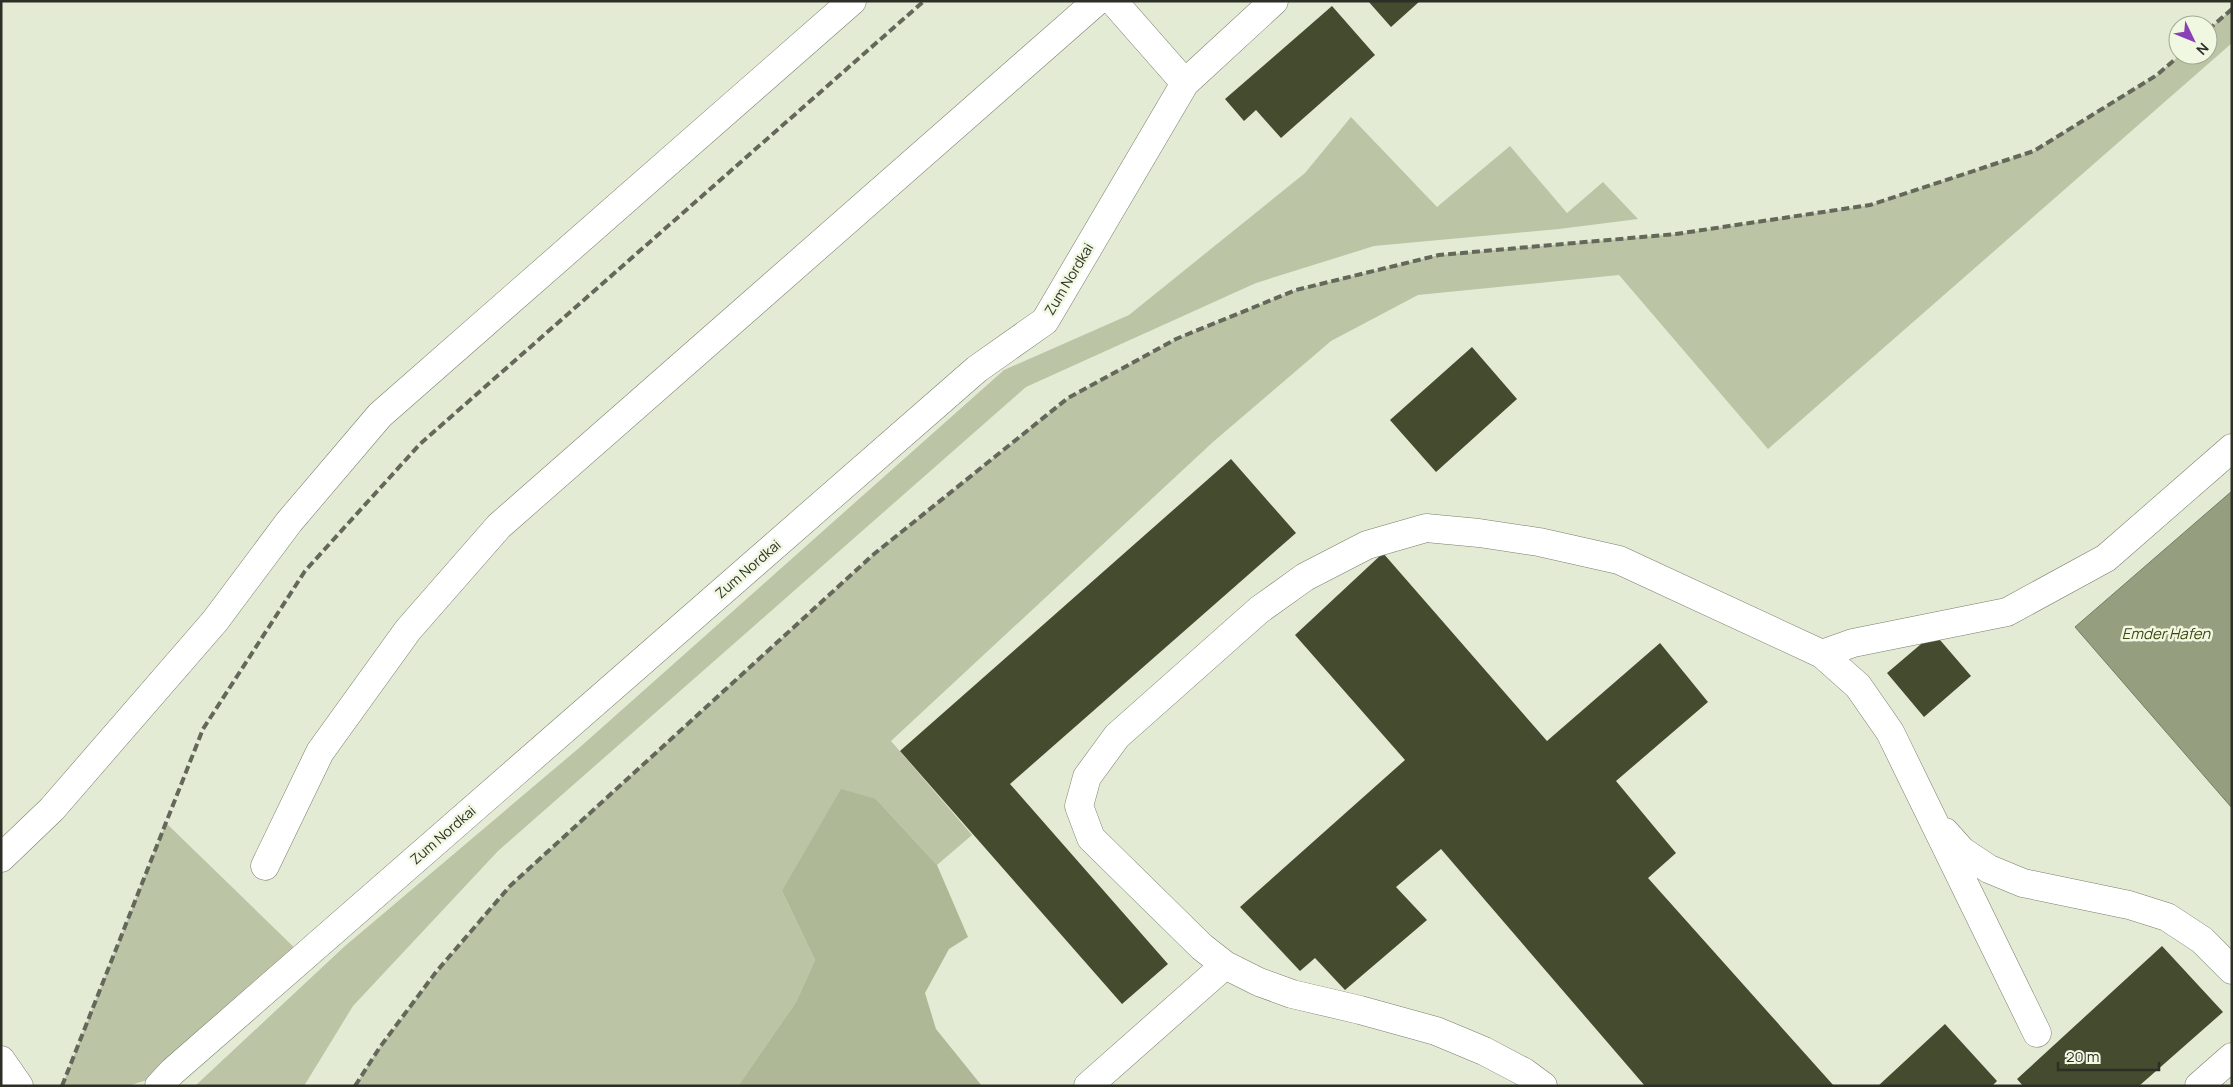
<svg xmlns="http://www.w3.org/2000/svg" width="2233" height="1087" font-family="Manrope,sans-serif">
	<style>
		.green { fill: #bbc4a5 }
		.forest { fill: #aeb897 }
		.water { fill: #959e7e; stroke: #767d64 }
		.building { fill: #444b2e }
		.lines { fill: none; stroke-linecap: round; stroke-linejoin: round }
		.minor-casing { stroke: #787e69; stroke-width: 29 }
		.minor { stroke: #fff; stroke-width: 28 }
		.rail { stroke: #63685a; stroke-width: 4; stroke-dasharray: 8 4; stroke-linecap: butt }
		.labels { text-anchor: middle; stroke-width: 5; stroke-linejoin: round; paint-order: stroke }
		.street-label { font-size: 14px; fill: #2c2f26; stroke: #f1f8e1 }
		.water-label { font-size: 15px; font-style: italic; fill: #3c4712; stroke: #f1f8e1 }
	</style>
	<rect width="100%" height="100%" fill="#e4ebd4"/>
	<path class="green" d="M2232,9V43L1768,449L1619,275L1418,295L1331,341L1213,442L891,741L972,835L937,865L876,799L782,891L815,960L796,1002L738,1086H355L380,1047L436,973L510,886L874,554L1068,398L1176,339L1296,290L1439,255L1676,234L1870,205L2034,151L2157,75L2180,55H2208V30Z
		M1351,117L1437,207L1510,146L1567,213L1603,182L1638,219L1559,229L1374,246L1256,283L1026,387L498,851L353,1006L304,1086H195L345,946L579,748L1004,370L1129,315L1305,173Z
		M166,823L303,956L172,1072L128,1086H62Z"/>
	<path class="forest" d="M841,789L876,799L937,865L968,937L949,949L925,993L936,1029L982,1086H738L796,1002L815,960L782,891Z"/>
	<path class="water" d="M2232,491V808L2075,627Z"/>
	<path class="building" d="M1368,1H1420L1391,27Z
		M1332,6L1375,55L1281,138L1256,110L1244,121L1225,99Z
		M1472,347L1517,399L1436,472L1390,420Z
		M1231,459L1296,533L1010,784L1168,964L1122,1004L900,751Z
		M1383,553L1547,741L1660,643L1708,702L1616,781L1676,853L1648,878L1834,1086H1645L1441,849L1396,887L1427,920L1345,990L1315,958L1300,971L1240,907L1405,760L1295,635Z
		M1934,633L1971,676L1924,717L1887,673Z
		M2162,946L2223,1012L2139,1086H2023L2017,1079Z
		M1945,1024L1997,1081L1992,1086H1878Z"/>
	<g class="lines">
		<g class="minor-casing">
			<path id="minor" d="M1113,1L1185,83
				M1822,654L1853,643L2007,612L2106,558L2232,448
				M1945,832L1962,851L1989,869L2023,883L2129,905L2167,917L2202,940L2232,970
				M1,858L52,809L215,621L289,522L380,415L852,1
				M265,866L320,752L408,630L499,526L1097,1
				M1,1060L19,1086
				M159,1086L172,1072L977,369L1045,321L1185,83L1274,1
				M1088,1086L1225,965
				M1543,1086L1524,1072L1484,1051L1436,1031L1360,1010L1292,994L1259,982L1225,965L1202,947L1091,838L1079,806L1087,777L1117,736L1259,610L1305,577L1367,545L1426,528L1479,533L1539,542L1619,560L1822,654L1858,686L1890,732L2037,1033
				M2199,1086L2232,1057"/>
		</g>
		<use href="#minor" class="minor"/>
		<path class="rail" d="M2208,30L2232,9
			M62,1086L203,729L305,571L420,444L924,1
			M355,1086L380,1047L436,972L510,886L874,554L1068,398L1176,339L1296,290L1439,255L1676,234L1870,205L2034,151L2157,75L2180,55"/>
	</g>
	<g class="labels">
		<g class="street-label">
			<text transform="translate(1069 279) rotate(-59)" y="5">Zum Nordkai</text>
			<text transform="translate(748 569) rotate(-41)" y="5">Zum Nordkai</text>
			<text transform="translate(443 835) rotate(-41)" y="5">Zum Nordkai</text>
		</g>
		<g class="water-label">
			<text x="2166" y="639">Emder Hafen</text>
		</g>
	</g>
	<rect width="2233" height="1087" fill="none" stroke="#2c2f26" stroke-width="5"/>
	<g transform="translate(2193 40) rotate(133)"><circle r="24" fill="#f1f8e1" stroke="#a2a896"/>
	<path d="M0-4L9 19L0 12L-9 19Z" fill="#8842b6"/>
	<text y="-8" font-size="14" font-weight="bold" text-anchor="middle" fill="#2c2f26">N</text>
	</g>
	<path d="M2058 1062v8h101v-8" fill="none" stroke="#2c2f26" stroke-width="2.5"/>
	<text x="2066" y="1062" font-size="15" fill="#2c2f26" stroke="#f1f8e1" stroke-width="4" paint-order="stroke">20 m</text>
</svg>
